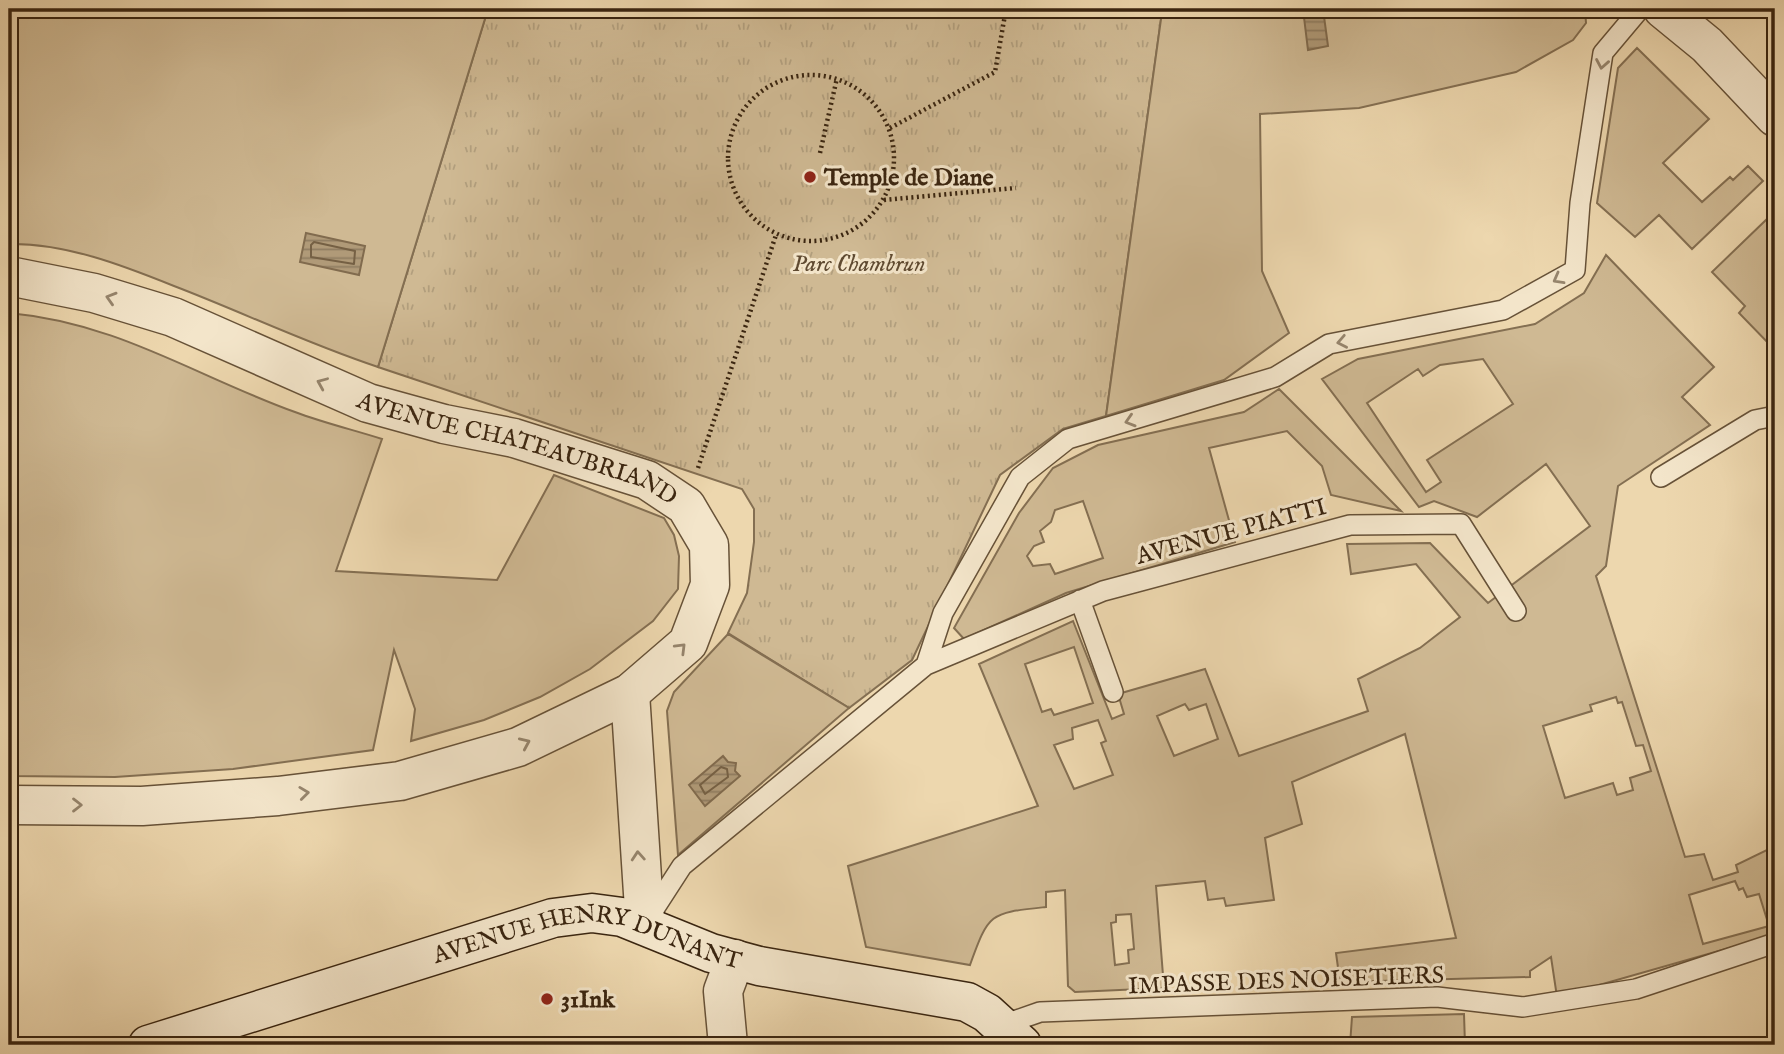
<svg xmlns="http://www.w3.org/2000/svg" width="1784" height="1054" font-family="'IM FELL English',serif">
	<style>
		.grass { fill: url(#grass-tufts); stroke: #846f52; stroke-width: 2 }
		.garden { fill: #cfb993; stroke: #846f52; stroke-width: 2; fill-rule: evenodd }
		.water { fill: url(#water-rules); stroke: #816b4e; stroke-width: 2 }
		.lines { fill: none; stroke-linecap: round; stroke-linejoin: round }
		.shore { stroke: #756044; stroke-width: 2 }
		.lane-casing { stroke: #675238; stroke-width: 22 }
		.street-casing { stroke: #675238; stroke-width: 41 }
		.secondary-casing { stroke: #3a2510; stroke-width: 41 }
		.path { stroke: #3a2510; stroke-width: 4.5; stroke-dasharray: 2 3.5; stroke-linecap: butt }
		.lane { stroke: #f3e5ca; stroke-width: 19 }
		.street { stroke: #f3e5ca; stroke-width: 38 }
		.secondary { stroke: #f3e5ca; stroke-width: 38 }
		.oneway { stroke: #96856d }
		.poi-dot { fill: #8f2418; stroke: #f3e5ca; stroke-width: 2.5 }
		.labels { text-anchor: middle; stroke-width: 6; stroke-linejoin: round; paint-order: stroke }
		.poi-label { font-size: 24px; font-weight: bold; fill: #3a2510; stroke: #f3e5ca; text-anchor: start }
		.park-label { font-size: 24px; font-style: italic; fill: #5f4a31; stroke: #f3e5ca }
		.street-label { font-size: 24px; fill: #3a2510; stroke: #f3e5ca }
	</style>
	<defs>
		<pattern id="grass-tufts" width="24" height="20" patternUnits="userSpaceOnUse" patternTransform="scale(1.75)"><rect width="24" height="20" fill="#cfb993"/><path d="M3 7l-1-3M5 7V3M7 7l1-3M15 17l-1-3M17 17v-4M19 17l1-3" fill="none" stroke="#b29f7e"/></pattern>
		<pattern id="water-rules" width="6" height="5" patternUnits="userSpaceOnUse" patternTransform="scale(1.75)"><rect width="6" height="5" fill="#b09a78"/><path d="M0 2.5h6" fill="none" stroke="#907d61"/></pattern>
	</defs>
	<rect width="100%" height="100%" fill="#edd7ae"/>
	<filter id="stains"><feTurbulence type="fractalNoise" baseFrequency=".00286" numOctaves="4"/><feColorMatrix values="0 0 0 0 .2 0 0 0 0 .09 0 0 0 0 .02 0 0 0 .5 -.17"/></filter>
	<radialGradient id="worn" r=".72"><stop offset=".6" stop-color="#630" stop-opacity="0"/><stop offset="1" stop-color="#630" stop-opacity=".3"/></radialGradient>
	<path class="grass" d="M488,9H968L1076,16L1091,9H1166L1161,19L1106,416L1063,429L1000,475L912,660L849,708L728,633L747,593L754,542V509L742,489L378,367Z"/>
	<path class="garden" d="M9,9H488L378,367C308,344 242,312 174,286C122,265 65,243 9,244Z
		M1166,9H1585L1586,23L1573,40L1516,72L1359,108L1260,114L1262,271L1289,333L1224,380L1106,416L1161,19Z
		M1637,48L1709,119L1663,163L1702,202L1730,177L1733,180L1748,166L1763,181L1692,249L1659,215L1635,237L1597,203L1618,68Z
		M1767,219L1775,227L1774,349L1739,313L1745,306L1712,272Z
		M1606,255L1714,367L1682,397L1710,425L1618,486L1606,566L1596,576L1685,857L1704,854L1713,880L1738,872L1736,865L1775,846V935L1557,997L1551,957L1530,971V977L1340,982L1336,953L1456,938L1405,734L1292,782L1302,824L1265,838L1274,900L1226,906L1224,898L1208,900L1205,881L1156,886L1164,988L1075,992L1068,986L1065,890L1046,892V907C990,913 989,912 970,965L866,947L848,866L1038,806L979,664L1073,621L1112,719L1124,714L1118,694L1205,669L1239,756L1368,711L1358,679L1420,648L1460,617L1416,564L1351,574L1347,544L1430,543L1488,603L1590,526L1546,464L1477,517L1434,501L1419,507L1322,379L1358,359L1535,324L1584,293ZM1483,359L1513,404L1427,460L1441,482L1426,492L1367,403L1418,369L1423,376L1440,365ZM1074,647L1093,703L1054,715L1051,709L1042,712L1025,664ZM1616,697L1618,703L1622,702L1636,746L1643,745L1651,771L1630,778L1633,790L1617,795L1613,783L1565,798L1543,726L1592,711L1590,705ZM1185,704L1189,710L1206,704L1218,739L1174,756L1157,716ZM1098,720L1106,741L1101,743L1113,775L1074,789L1054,745L1073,739L1072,728ZM1735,881L1739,890L1743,888L1747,897L1759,894L1769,926L1703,944L1689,895ZM1131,914L1134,949L1128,950L1129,963L1115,965L1111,923L1116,922V915Z
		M9,313C119,323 195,376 295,412C324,423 354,430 382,439L336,571L497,580L554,475L664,518L674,535L679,556L678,589L653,621L590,669L540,697L484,720L411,741L415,709L394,650L373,750L233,769L115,777L9,776Z
		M1279,389L1401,511L1331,495L1322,466L1287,431L1209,448L1235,542L1066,593L964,639L954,628L1019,513L1053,468L1098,445L1244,412ZM1083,501L1103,558L1055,574L1050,564L1033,566L1027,556L1034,546L1044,542L1040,531L1051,522L1055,510Z
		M728,634L849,708L678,855L667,711L674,692Z
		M1464,1014L1465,1045H1350L1352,1017Z"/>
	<path class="water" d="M1303,9H1323L1328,46L1308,50Z
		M306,233L365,246L359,275L300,262Z
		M723,756L728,762L736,763L735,771L740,776L705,806L689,785Z"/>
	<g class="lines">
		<path class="shore" d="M314,242L355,251L354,264L311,257V245Z
			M721,767L727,769L728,777L705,794L700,785Z"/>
		<g class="lane-casing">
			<path id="lane" d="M1661,477L1755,420L1775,416
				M1080,600L1113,692
				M926,665L943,613L1020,477L1068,439L1275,377L1329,344L1503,310L1575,270L1580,203L1603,53L1640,9
				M649,917L682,866L926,665L1103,591L1350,525L1461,524L1516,611
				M1005,1029L1014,1021L1040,1012L1437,997L1523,1007L1636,989L1775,943"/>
		</g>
		<g class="street-casing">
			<g id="street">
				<path d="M1663,9L1707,45L1775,117"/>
				<path id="s1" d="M9,276L94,293L173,317L368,403L444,424L514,438L647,480L686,506L709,545L710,585L688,643L630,693L518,747L400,781L278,796L142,806L9,805"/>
				<path d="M630,693L645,924"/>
				<path d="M728,1045L723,991L735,959"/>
			</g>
		</g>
		<g class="secondary-casing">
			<g id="secondary">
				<path id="s2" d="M148,1045L553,918L592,913L622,917L711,953L759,966L967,1002L987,1013L1022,1045"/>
			</g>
		</g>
		<path class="path" d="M728 158a83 83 0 1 1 166 0a83 83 0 1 1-166 0Z
			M890,128L995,72L1006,9
			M820,153L837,78
			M884,200L1016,188
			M698,468L776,235"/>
		<use href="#lane" class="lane"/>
		<use href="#street" class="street"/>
		<use href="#secondary" class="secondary"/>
	</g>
	<defs><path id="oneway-chevron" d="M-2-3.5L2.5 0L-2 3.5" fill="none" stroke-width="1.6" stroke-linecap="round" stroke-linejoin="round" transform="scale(1.75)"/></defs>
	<g class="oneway">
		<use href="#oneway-chevron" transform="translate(1602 64) rotate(100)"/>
		<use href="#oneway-chevron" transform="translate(1558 279) rotate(151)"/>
		<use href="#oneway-chevron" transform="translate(111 298) rotate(-163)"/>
		<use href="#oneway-chevron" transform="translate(1342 342) rotate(169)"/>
		<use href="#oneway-chevron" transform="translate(322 383) rotate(-157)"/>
		<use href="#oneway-chevron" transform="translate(1130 421) rotate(163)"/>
		<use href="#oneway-chevron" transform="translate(681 648) rotate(-45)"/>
		<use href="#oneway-chevron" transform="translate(525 743) rotate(-24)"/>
		<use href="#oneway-chevron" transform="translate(304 793) rotate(-7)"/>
		<use href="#oneway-chevron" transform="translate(77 805)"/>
		<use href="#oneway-chevron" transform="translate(638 856) rotate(-94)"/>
	</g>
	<g class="poi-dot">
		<circle cx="810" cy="177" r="7"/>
		<circle cx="547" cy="999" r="7"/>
	</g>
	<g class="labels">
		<g class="poi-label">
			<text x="824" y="185">Temple de Diane</text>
			<text x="561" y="1007">31Ink</text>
		</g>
		<g class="park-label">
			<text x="859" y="271">Parc Chambrun</text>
		</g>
		<g class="street-label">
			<text dy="8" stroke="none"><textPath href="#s1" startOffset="539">AVENUE CHATEAUBRIAND</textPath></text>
			<text transform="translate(1231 531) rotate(-15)" y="8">AVENUE PIATTI</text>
			<text dy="8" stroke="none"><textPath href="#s2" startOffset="460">AVENUE HENRY DUNANT</textPath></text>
			<text transform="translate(1286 980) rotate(-2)" y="8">IMPASSE DES NOISETIERS</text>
		</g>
	</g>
	<rect width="1784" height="1054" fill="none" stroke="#edd7ae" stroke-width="35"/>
	<rect x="10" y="10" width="1763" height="1033" fill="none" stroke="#3a2510" stroke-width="3.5"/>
	<rect x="18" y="18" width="1749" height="1019" fill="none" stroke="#3a2510" stroke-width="2"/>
	<rect width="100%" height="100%" filter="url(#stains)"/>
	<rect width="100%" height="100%" fill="url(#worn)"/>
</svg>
